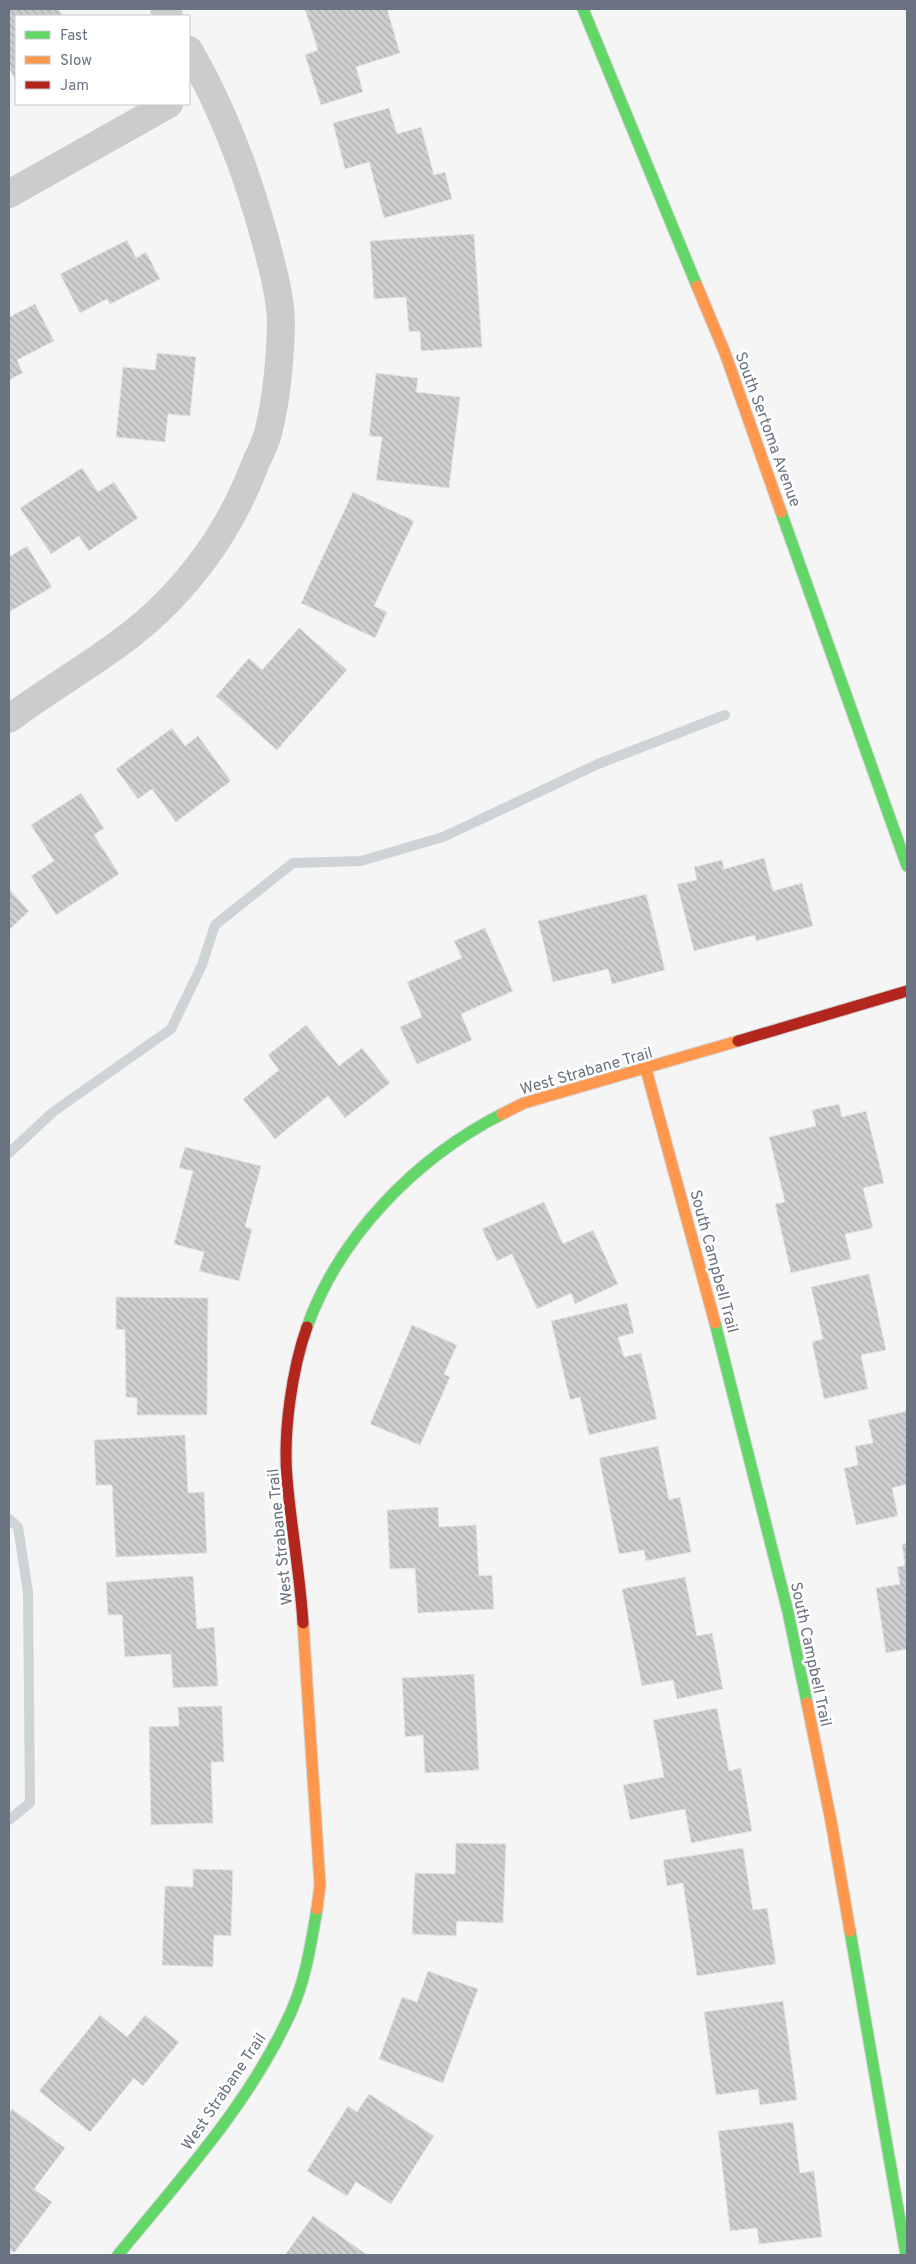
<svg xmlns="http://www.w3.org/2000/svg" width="916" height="2264" font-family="Overpass,sans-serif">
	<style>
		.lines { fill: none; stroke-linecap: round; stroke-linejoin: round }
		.stream { stroke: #ced3d6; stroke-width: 10 }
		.building { fill: url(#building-back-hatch); stroke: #e4e4e4 }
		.fast-casing { stroke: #d1d2d3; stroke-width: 13 }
		.slow-casing { stroke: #d1d2d3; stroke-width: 13 }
		.jam-casing { stroke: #d1d2d3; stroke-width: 13 }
		.street { stroke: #cccccd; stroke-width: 28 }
		.fast { stroke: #63d668; stroke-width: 11 }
		.slow { stroke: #ff974d; stroke-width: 11 }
		.jam { stroke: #b3261e; stroke-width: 11 }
		.labels { text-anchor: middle; stroke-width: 5; stroke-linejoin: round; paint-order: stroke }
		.street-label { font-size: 16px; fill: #697381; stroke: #fff }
	</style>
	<defs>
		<pattern id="building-back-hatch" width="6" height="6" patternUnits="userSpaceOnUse" patternTransform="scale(1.25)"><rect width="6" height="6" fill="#cecfd0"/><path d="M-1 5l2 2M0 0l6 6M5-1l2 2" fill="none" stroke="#abacae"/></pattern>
	</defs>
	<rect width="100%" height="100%" fill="#f5f5f5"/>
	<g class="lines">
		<path class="stream" d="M9,1153L53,1112L171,1029L202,965L215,925L293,863L361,861L443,837L598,764L725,715
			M9,1519L18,1527L28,1592L30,1803L9,1820"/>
	</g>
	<path class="building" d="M9,9H58L63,16H16V81L9,68Z
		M305,9H387L400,53L356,67L363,92L321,105L305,55L318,50Z
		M389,108L397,134L421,127L434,175L445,172L452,199L384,218L369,162L345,169L333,123Z
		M474,234L482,347L421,351L420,331L409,332L406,297L374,299L370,241Z
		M127,240L136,258L146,252L160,279L110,304L107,299L80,313L60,274Z
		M35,304L54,341L17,360L23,373L9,380V317Z
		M157,353L196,357L190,416L168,414L165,442L116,437L123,367L155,370Z
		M376,373L418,378L416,392L460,397L449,488L376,480L382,437L369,436Z
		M82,468L98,492L114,482L138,518L89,551L79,536L51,554L20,508Z
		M353,492L414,521L374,606L387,612L375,638L301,603Z
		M27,546L52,587L9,612V557Z
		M299,628L347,670L277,750L216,696L249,658L262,670Z
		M172,728L185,746L198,736L231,781L176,822L152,789L138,799L116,769Z
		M81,793L104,828L94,835L119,874L56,915L31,876L54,861L31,825Z
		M764,858L773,891L802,883L813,926L756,941L755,935L694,951L677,884L697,880L694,867L722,860L724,869Z
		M9,889L29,911L9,930Z
		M646,894L665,970L612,984L608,969L553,982L538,921Z
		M485,928L513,991L461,1014L472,1040L417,1064L400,1027L422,1017L407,982L462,958L454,941Z
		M306,1025L339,1066L362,1048L390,1083L345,1118L328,1096L275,1139L243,1099L279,1070L268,1055Z
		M839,1104L842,1117L866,1111L884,1183L863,1188L873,1228L845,1234L851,1259L791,1273L775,1204L785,1202L769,1137L816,1126L812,1110Z
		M185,1147L261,1166L245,1227L252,1229L239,1281L199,1271L204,1252L174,1244L193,1171L179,1168Z
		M544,1202L563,1244L593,1230L618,1284L575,1304L571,1293L537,1309L512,1254L497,1261L482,1229Z
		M869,1274L886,1350L861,1355L868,1389L824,1399L812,1342L823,1339L811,1287Z
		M116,1297L208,1298L207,1415H137V1398L126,1397L125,1330L116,1329Z
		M627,1303L634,1333L618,1337L624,1357L641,1353L657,1419L589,1435L580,1397L570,1400L551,1321Z
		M412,1325L457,1345L444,1374L450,1377L420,1445L370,1424Z
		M907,1411V1484L892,1488L898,1516L856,1525L844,1468L858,1465L855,1446L873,1443L868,1420Z
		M185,1435L188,1493L204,1492L207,1553L116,1557L112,1485H96L94,1440Z
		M658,1446L669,1500L680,1497L691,1552L646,1561L644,1550L619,1554L599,1458Z
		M438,1507L439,1527L476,1525L479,1576L492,1575L494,1609L418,1613L415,1568L390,1569L387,1510Z
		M907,1543V1649L886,1653L876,1588L900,1584L897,1567L905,1565L902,1544Z
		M193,1576L197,1629L214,1627L218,1686L173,1688L171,1654L125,1657L122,1615H108L106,1582Z
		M685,1577L697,1636L712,1633L723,1689L677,1699L673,1680L642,1686L622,1589Z
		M474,1674L479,1770L425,1773L423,1735L405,1737L402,1678Z
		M222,1706L224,1762H211L213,1823L151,1825L149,1727L179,1726L178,1707Z
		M717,1708L729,1771L741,1768L752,1831L691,1843L685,1809L630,1820L623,1785L664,1777L653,1720Z
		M456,1843L506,1844L503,1923L457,1921L456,1936L412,1934L415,1873L455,1874Z
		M743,1848L753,1910L767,1908L776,1964L697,1976L683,1883L667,1886L663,1860Z
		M193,1869L233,1870L231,1936L214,1935L213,1967L162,1965L165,1886L193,1887Z
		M428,1971L478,1989L443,2083L379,2059L402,1997L417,2002Z
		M783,2001L797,2100L760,2105L758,2089L716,2095L704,2012Z
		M100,2015L127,2037L145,2015L179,2042L143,2086L134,2078L90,2132L39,2091Z
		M369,2094L434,2136L391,2204L356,2182L347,2196L307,2171L348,2106L357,2112Z
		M12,2109L65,2148L34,2189L52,2202L14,2253L9,2249V2114Z
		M793,2122L800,2173L814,2171L822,2237L759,2244L757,2228L730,2231L718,2131Z
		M313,2216L367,2255H285Z"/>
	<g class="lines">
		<g class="fast-casing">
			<path id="fast" d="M583,9L697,286
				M781,512L907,866
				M715,1323L788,1612L807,1703
				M307,1327C340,1235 416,1158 502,1114
				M850,1931L906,2255
				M118,2255C181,2178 250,2103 291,2012C306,1979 311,1943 317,1909"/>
		</g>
		<g class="slow-casing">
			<path id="slow" d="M697,286L725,353L781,512
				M646,1069L715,1323
				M502,1114L524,1103L738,1041
				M303,1623L320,1885L317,1909
				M807,1703L831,1821L850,1931"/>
		</g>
		<g class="jam-casing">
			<path id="jam" d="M738,1041L907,991
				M303,1623C300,1574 291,1527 287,1478C283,1433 292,1369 307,1327"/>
		</g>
		<path class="street" d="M164,9L169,16
			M9,194L169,104
			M9,719C56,683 111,655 155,614C201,571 234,521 256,462C261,452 267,440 269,429C277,396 280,359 281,325C281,297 272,266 265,239C247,173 223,109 189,50"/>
		<use href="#fast" class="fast"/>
		<use href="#slow" class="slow"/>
		<use href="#jam" class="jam"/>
	</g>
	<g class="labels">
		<g class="street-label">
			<text transform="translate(769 429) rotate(70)" y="6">South Sertoma Avenue</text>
			<text transform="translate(586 1070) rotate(-16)" y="6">West Strabane Trail</text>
			<text transform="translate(715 1261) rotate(75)" y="6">South Campbell Trail</text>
			<text transform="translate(279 1537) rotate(-96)" y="6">West Strabane Trail</text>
			<text transform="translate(812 1654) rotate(78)" y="6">South Campbell Trail</text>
			<text transform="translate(223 2091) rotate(-56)" y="6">West Strabane Trail</text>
		</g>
	</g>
	<rect width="916" height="2264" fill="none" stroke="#697381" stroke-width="20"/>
	<rect x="15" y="15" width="175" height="90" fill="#ffffff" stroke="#c3c7cd"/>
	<rect x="25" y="31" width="25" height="8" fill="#63d668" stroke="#c3c7cd"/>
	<text x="60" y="40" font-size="15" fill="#697381">Fast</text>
	<rect x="25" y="56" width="25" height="8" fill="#ff974d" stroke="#c3c7cd"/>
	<text x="60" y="65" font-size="15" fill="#697381">Slow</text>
	<rect x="25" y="81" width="25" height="8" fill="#b3261e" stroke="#c3c7cd"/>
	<text x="60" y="90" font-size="15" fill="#697381">Jam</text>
</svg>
